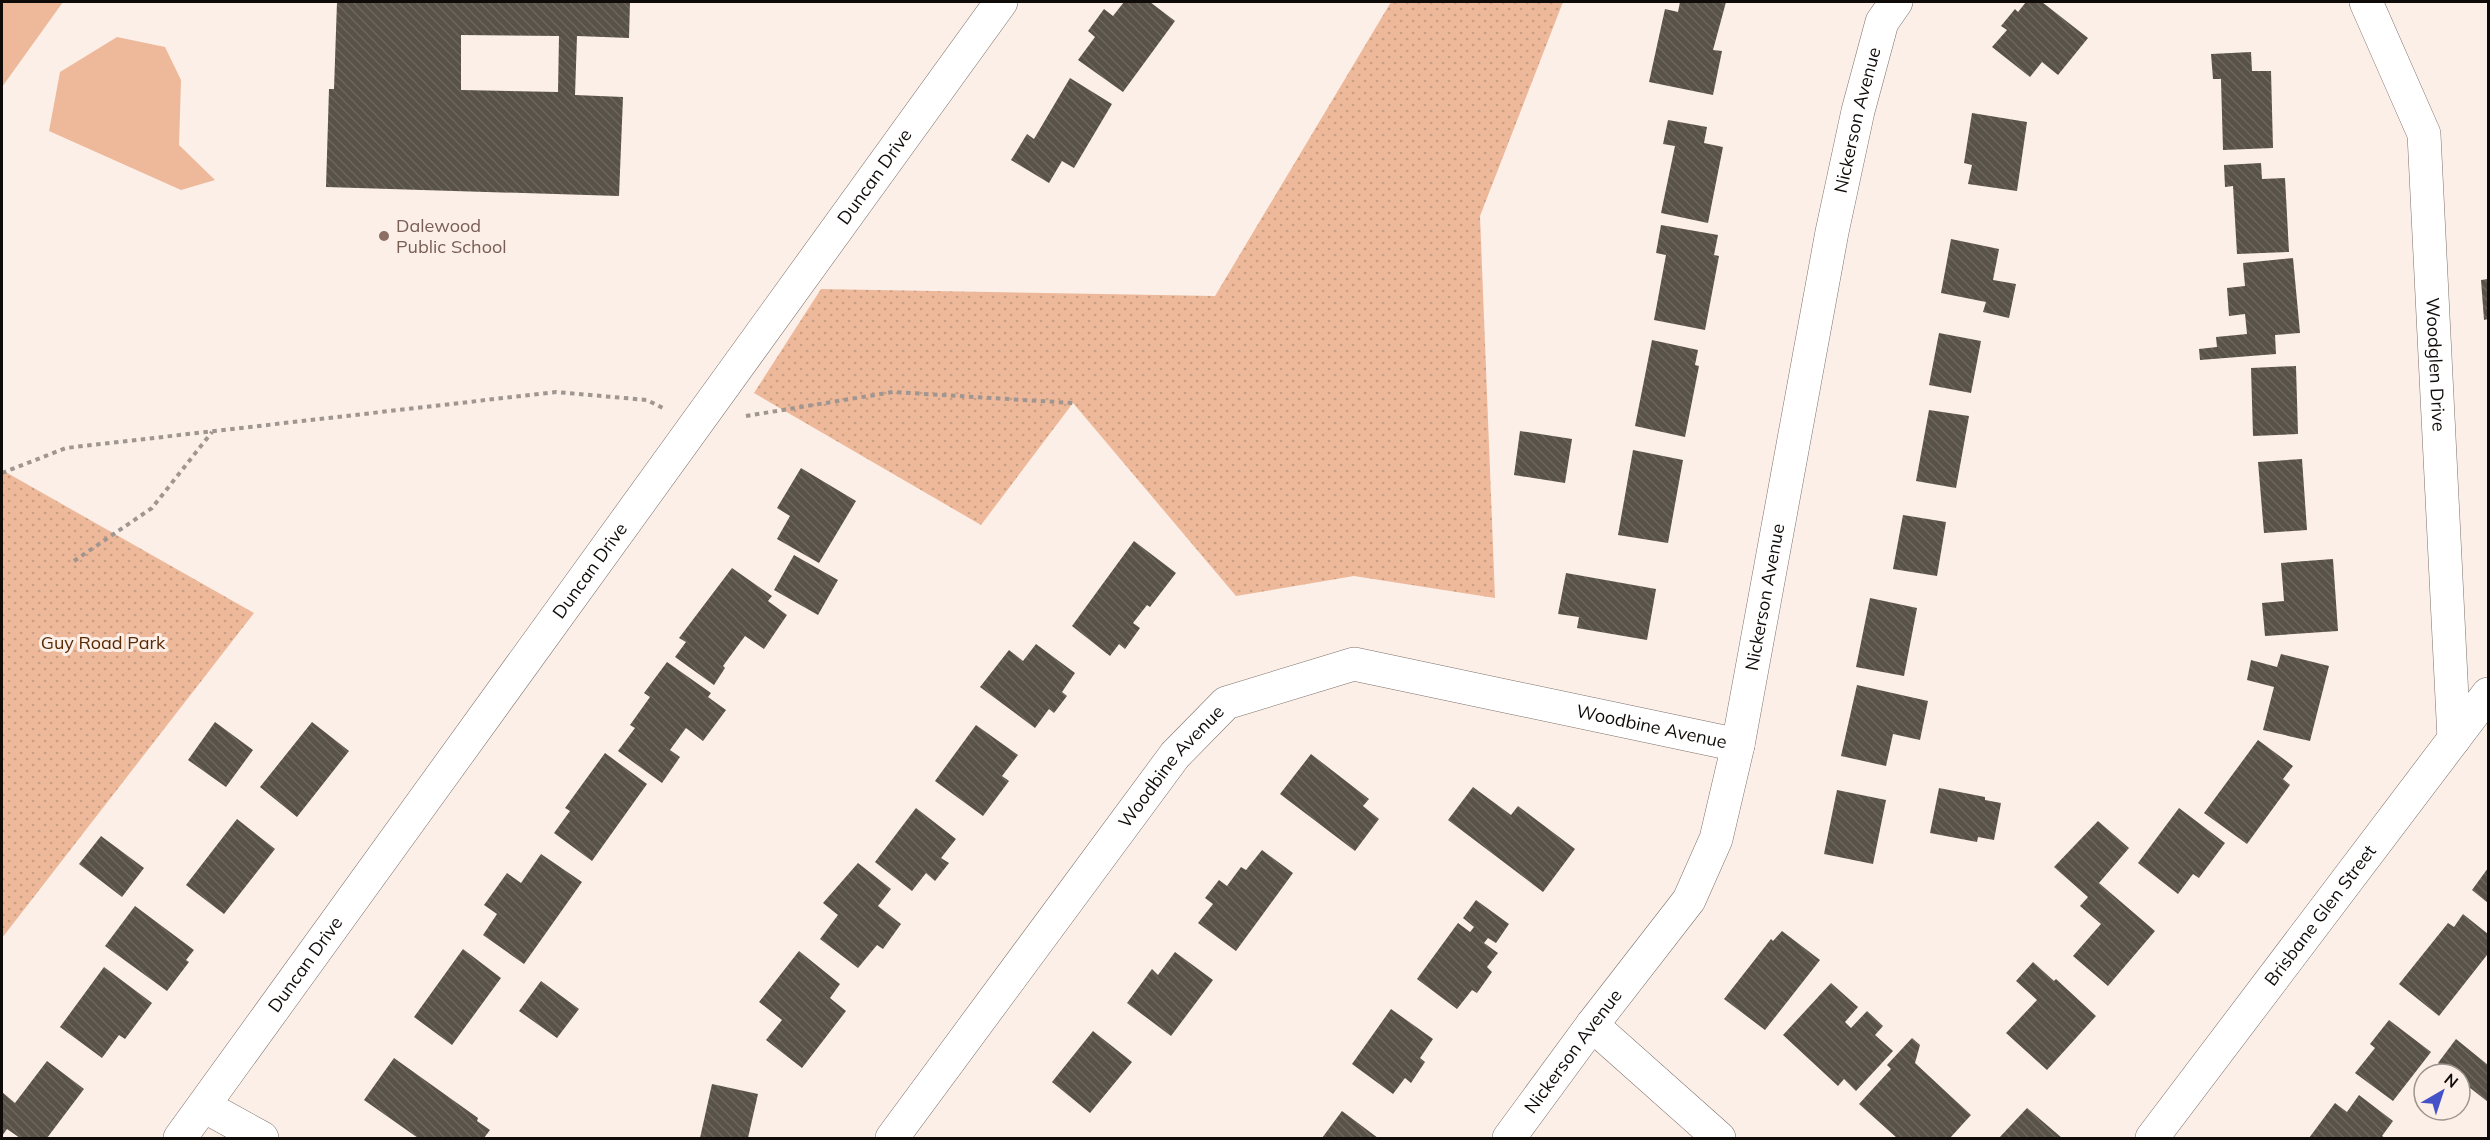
<svg xmlns="http://www.w3.org/2000/svg" width="2490" height="1140" font-family="Mulish,sans-serif">
	<style>
		.park { fill: url(#park-dots) }
		.pitch { fill: #edb99a }
		.building { fill: url(#building-back-hatch); fill-rule: evenodd }
		.lines { fill: none; stroke-linecap: round; stroke-linejoin: round }
		.street-casing { stroke: #7c716b; stroke-width: 34 }
		.path { stroke: #a09691; stroke-width: 4; stroke-dasharray: 4.5 4.5; stroke-linecap: butt }
		.street { stroke: #fff; stroke-width: 33 }
		.education-dot { fill: #8d6e63; stroke: #fcefe8; stroke-width: 2 }
		.labels { text-anchor: middle; stroke-width: 6; stroke-linejoin: round; paint-order: stroke }
		.street-label { font-size: 18px; fill: #0f0b09; stroke: #fcefe8 }
		.education-label { font-size: 18px; fill: #785e54; stroke: #fcefe8; text-anchor: start }
		.park-label { font-size: 18px; fill: #582a06; stroke: #fcefe8 }
	</style>
	<defs>
		<pattern id="park-dots" width="8" height="8" patternUnits="userSpaceOnUse" patternTransform="scale(1.5)"><rect width="8" height="8" fill="#edb99a"/><path d="M2 2h.1M6 6h.1" fill="none" stroke="#ca9e83" stroke-width="1.8" stroke-linecap="round"/></pattern>
		<pattern id="building-back-hatch" width="6" height="6" patternUnits="userSpaceOnUse" patternTransform="scale(1.5)"><rect width="6" height="6" fill="#595249"/><path d="M-1 5l2 2M0 0l6 6M5-1l2 2" fill="none" stroke="#6c665f"/></pattern>
	</defs>
	<rect width="100%" height="100%" fill="#fcefe8"/>
	<path class="park" d="M1391,2H1563L1480,216L1495,598L1354,576L1236,596L1073,403L981,525L754,393L821,289L1215,296Z
		M2,470L254,613L2,938Z"/>
	<path class="pitch" d="M2,2H63L2,87Z
		M117,37L165,47L181,80L179,145L215,180L181,190L49,131L60,72Z"/>
	<path class="building" d="M337,2H630L629,38L577,36L575,95L623,97L619,196L326,187L329,89H334ZM461,35L559,36L558,92L461,90Z
		M1124,2H1150L1175,21L1123,92L1078,60L1095,37L1088,31L1104,9L1113,16Z
		M1680,2H1726L1713,50L1722,51L1713,95L1649,82L1665,9L1678,12Z
		M2026,2H2042L2088,38L2058,75L2042,62L2030,77L1992,47L2007,30L2001,26L2015,9L2018,12Z
		M2251,52L2252,71H2271L2273,148L2223,150L2221,79H2213L2211,54Z
		M1070,78L1112,104L1074,168L1062,161L1049,183L1011,160L1027,134L1034,139Z
		M1972,113L2027,122L2017,191L1968,184L1972,165L1964,163Z
		M1668,120L1707,127L1704,143L1723,147L1708,223L1661,213L1675,146L1663,144Z
		M2261,163L2262,179L2285,178L2289,252L2237,254L2233,186L2225,187L2224,165Z
		M1661,225L1718,235L1714,255L1719,256L1705,330L1654,320L1666,255L1656,253Z
		M1951,239L1999,249L1993,280L2016,284L2009,318L1983,312L1986,302L1941,293Z
		M2293,258L2300,333L2275,335L2276,354L2200,360L2199,349L2217,347L2216,337L2247,334L2245,314L2229,316L2227,288L2245,286L2243,263Z
		M2488,279V319L2484,320L2481,280Z
		M1939,333L1981,341L1971,393L1929,385Z
		M1652,340L1698,350L1695,365L1699,366L1685,437L1635,426Z
		M2296,366L2298,434L2253,436L2251,368Z
		M1929,410L1969,416L1956,488L1916,481Z
		M1520,431L1572,439L1565,483L1514,475Z
		M1633,450L1683,460L1668,543L1618,535Z
		M2302,459L2307,530L2264,533L2258,462Z
		M801,468L856,501L819,563L777,539L790,516L777,508Z
		M1903,515L1946,522L1937,576L1893,569Z
		M1134,541L1176,573L1150,607L1147,605L1133,623L1140,628L1125,649L1119,644L1110,656L1072,626Z
		M794,555L838,580L818,615L774,590Z
		M2333,559L2338,631L2265,636L2262,603L2284,601L2281,563Z
		M732,568L772,596L768,601L787,615L764,649L745,636L723,666L725,668L714,685L675,657L686,642L679,638Z
		M1566,573L1656,589L1647,640L1577,628L1579,617L1558,614Z
		M1870,598L1917,608L1904,676L1856,667Z
		M1036,644L1075,673L1062,692L1067,696L1054,713L1049,709L1035,728L980,687L1009,650L1023,661Z
		M2281,654L2329,666L2310,741L2263,730L2274,687L2247,680L2251,660L2277,667Z
		M667,662L711,693L708,697L726,710L703,741L686,728L670,750L680,757L662,783L618,751L635,728L630,725L650,697L644,693Z
		M1857,685L1928,701L1920,740L1893,734L1886,766L1841,756Z
		M215,722L253,750L226,787L188,760Z
		M312,722L349,751L297,817L260,787Z
		M976,725L1018,755L1002,776L1009,781L983,816L935,781Z
		M2258,740L2293,766L2283,779L2290,785L2247,844L2204,813Z
		M605,753L647,784L592,861L554,833L570,811L565,808Z
		M1311,754L1369,799L1363,806L1379,819L1355,851L1280,794Z
		M1473,787L1511,815L1518,806L1575,849L1543,892L1448,820Z
		M1939,788L1985,797V800L2001,803L1994,840L1978,837L1977,842L1930,833Z
		M1837,790L1886,800L1873,864L1824,854Z
		M916,808L956,839L941,858L949,863L935,881L926,873L912,891L875,862Z
		M2179,808L2225,843L2199,878L2193,874L2178,894L2138,863Z
		M237,819L275,849L224,914L186,885Z
		M2098,821L2129,848L2099,883L2155,931L2108,986L2073,956L2101,924L2080,906L2088,897L2054,867Z
		M101,836L144,868L122,897L79,864Z
		M1262,850L1293,873L1236,951L1198,923L1213,904L1205,898L1219,880L1227,886L1241,867L1246,870Z
		M541,854L582,882L524,964L483,935L497,914L484,905L507,873L521,883Z
		M858,863L891,889L878,906L901,924L883,949L877,945L858,968L820,939L838,915L823,903Z
		M2488,868V903L2472,890Z
		M1476,900L1509,924L1496,943L1488,938L1484,943L1498,953L1487,967L1492,972L1477,993L1472,990L1457,1009L1417,979L1458,923L1470,932L1474,927L1463,918Z
		M135,906L194,950L186,960L189,962L167,991L105,946Z
		M2463,914L2488,934V950L2487,955L2439,1016L2399,984L2448,923L2454,927Z
		M1782,931L1820,960L1765,1030L1724,999L1771,939L1773,941Z
		M463,949L501,978L452,1045L414,1017Z
		M799,951L840,984L830,998L846,1011L802,1068L766,1040L782,1020L759,1002Z
		M1175,952L1213,980L1171,1036L1127,1003L1152,969L1158,975Z
		M2033,962L2054,981L2056,979L2096,1016L2047,1070L2006,1033L2037,1000L2016,981Z
		M104,967L152,1003L125,1039L119,1035L102,1058L60,1027Z
		M541,981L579,1009L557,1038L519,1011Z
		M1831,983L1858,1007L1845,1022L1851,1028L1867,1011L1883,1026L1875,1035L1893,1051L1856,1091L1844,1079L1838,1086L1783,1035Z
		M1391,1009L1433,1039L1420,1058L1425,1062L1411,1083L1405,1078L1393,1094L1352,1064Z
		M2389,1020L2431,1052L2393,1101L2355,1073L2375,1048L2370,1044Z
		M1093,1031L1132,1062L1090,1113L1052,1082Z
		M1912,1038L1920,1045L1915,1063L1971,1115L1950,1138H1897L1859,1104L1891,1069L1887,1065Z
		M2456,1039L2488,1065V1102L2460,1080V1074H2452L2438,1063Z
		M394,1058L478,1118L477,1121L490,1130L484,1138H418L364,1100Z
		M47,1061L84,1089L47,1138H20L7,1129L2,1136V1092L15,1103Z
		M712,1084L758,1094L748,1138H700Z
		M2359,1095L2393,1121L2382,1136L2385,1138H2309L2335,1103L2347,1112Z
		M2027,1108L2062,1138H1999Z
		M1342,1111L1378,1138H1322Z"/>
	<g class="lines">
		<g class="street-casing">
			<g id="street">
				<path id="s1" d="M2366,2L2424,134L2454,739"/>
				<path d="M1592,1025L1719,1138"/>
				<path d="M204,1106L262,1138"/>
				<path id="s2" d="M180,1138L1001,2"/>
				<path id="s3" d="M892,1138L1175,755L1226,703L1354,664L1738,745"/>
				<path id="s4" d="M1509,1138L1592,1025L1689,900L1716,839L1738,745L1832,232L1858,111L1882,22L1896,2"/>
				<path id="s5" d="M2152,1138L2488,694"/>
			</g>
		</g>
		<path class="path" d="M746,416L893,392L1073,403
			M2,473L66,448L556,392L647,400L665,409
			M74,561L152,508L212,432"/>
		<use href="#street" class="street"/>
	</g>
	<circle class="education-dot" cx="384" cy="236" r="6"/>
	<g class="labels">
		<g class="street-label">
			<text dy="6" stroke="none"><textPath href="#s4" startOffset="1098">Nickerson Avenue</textPath></text>
			<text dy="6" stroke="none"><textPath href="#s2" startOffset="1186">Duncan Drive</textPath></text>
			<text dy="6" stroke="none"><textPath href="#s1" startOffset="375">Woodglen Drive</textPath></text>
			<text dy="6" stroke="none"><textPath href="#s2" startOffset="700">Duncan Drive</textPath></text>
			<text dy="6" stroke="none"><textPath href="#s4" startOffset="612">Nickerson Avenue</textPath></text>
			<text dy="6" stroke="none"><textPath href="#s3" startOffset="987">Woodbine Avenue</textPath></text>
			<text dy="6" stroke="none"><textPath href="#s3" startOffset="465">Woodbine Avenue</textPath></text>
			<text dy="6" stroke="none"><textPath href="#s5" startOffset="279">Brisbane Glen Street</textPath></text>
			<text dy="6" stroke="none"><textPath href="#s2" startOffset="214">Duncan Drive</textPath></text>
			<text dy="6" stroke="none"><textPath href="#s4" startOffset="108">Nickerson Avenue</textPath></text>
		</g>
		<g class="education-label">
			<text x="396" y="232">Dalewood<tspan x="396" dy="21">Public School</tspan></text>
		</g>
		<g class="park-label">
			<text x="103" y="649">Guy Road Park</text>
		</g>
	</g>
	<rect width="2490" height="1140" fill="none" stroke="#0f0b09" stroke-width="6"/>
	<g transform="translate(2442 1092) rotate(39)"><circle r="28" fill="#fcefe8" stroke="#9d948f" stroke-width="1.5"/>
	<path d="M0-4.5L10 22L0 15L-10 22Z" fill="#4552c7"/>
	<text y="-9" font-size="16" font-weight="bold" text-anchor="middle" fill="#0f0b09">N</text>
	</g>
</svg>
